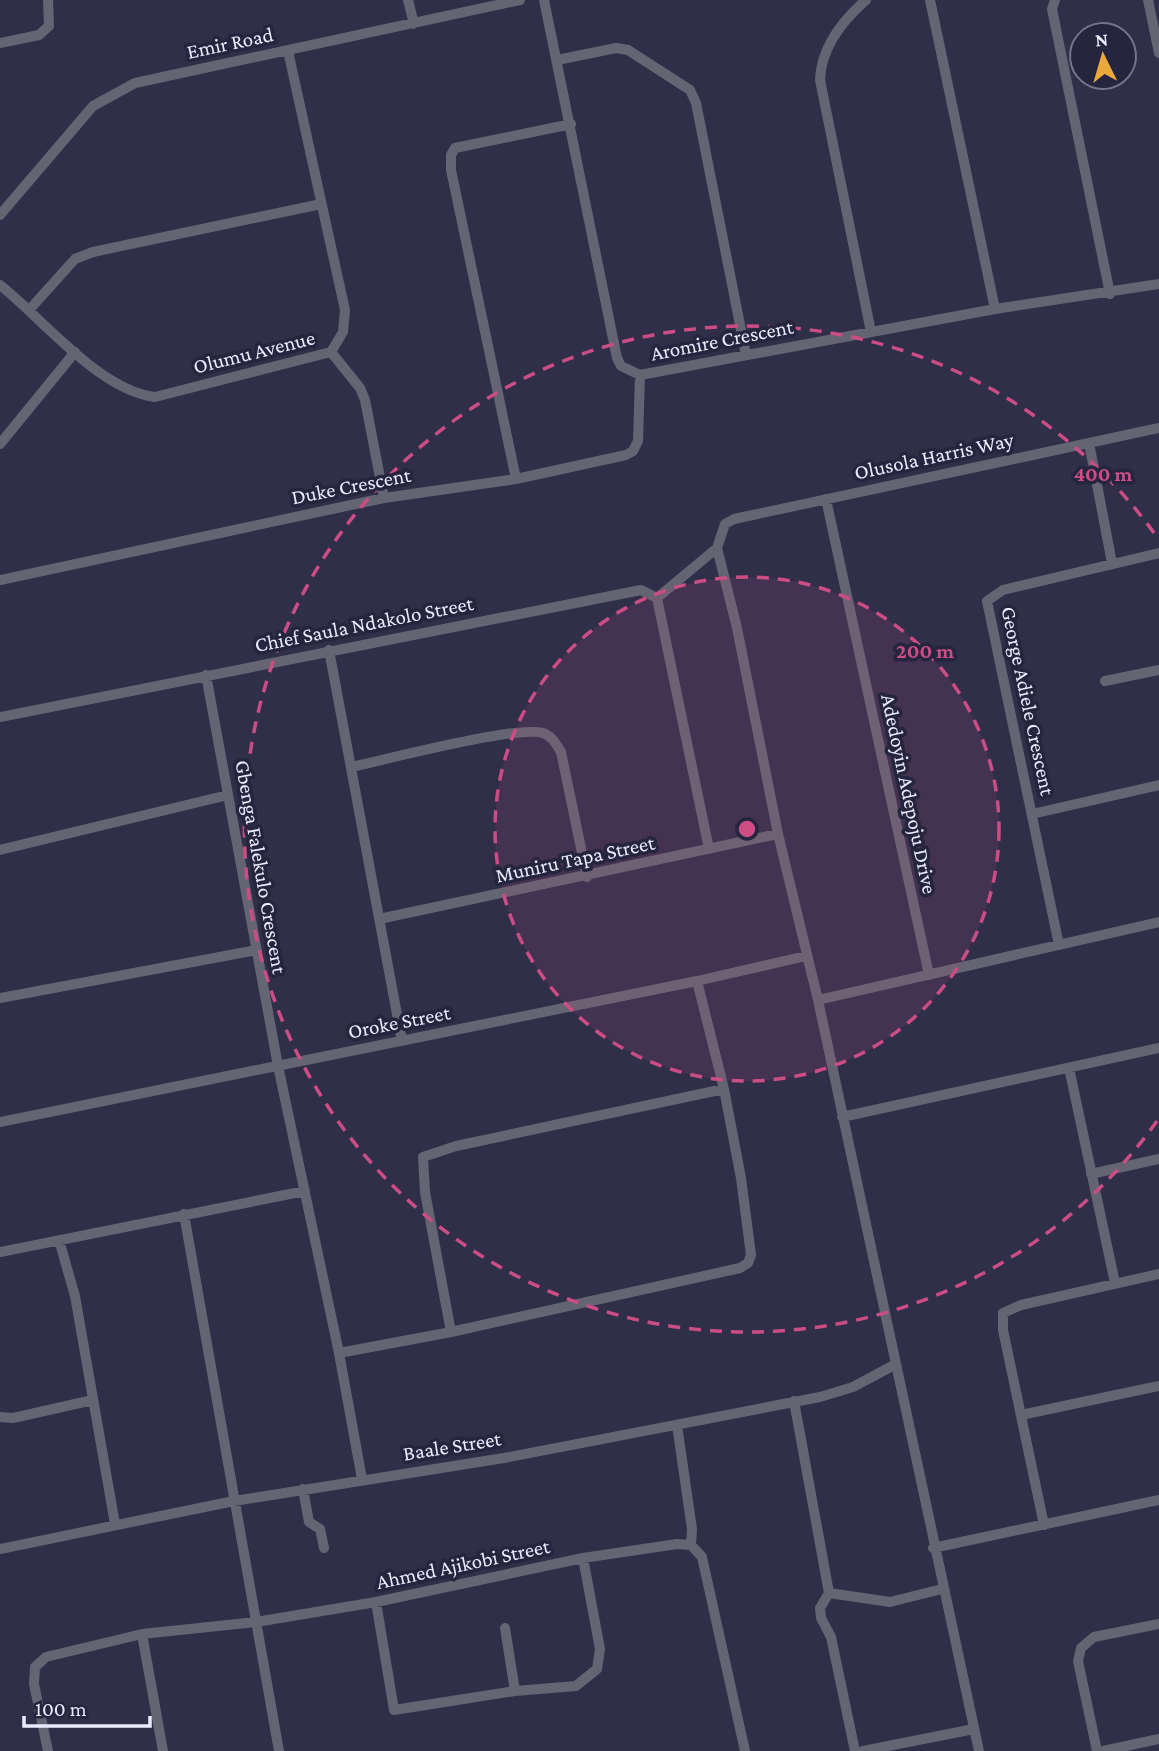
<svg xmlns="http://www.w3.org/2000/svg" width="1159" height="1751" font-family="'Crimson Pro',serif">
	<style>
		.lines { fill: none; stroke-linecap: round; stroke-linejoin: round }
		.street { stroke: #646472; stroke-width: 10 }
		.ring { fill: none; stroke: #cc4d84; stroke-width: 3.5; stroke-dasharray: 12 9 }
		.labels { text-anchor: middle; stroke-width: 7; stroke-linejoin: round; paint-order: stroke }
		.street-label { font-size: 21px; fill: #ebebfd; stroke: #26253f }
		.centre { fill: #cc4d84; stroke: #26253f; stroke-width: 3.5 }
		.ring-label { font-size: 21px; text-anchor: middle; font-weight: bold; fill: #cc4d84; stroke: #26253f; stroke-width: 7; stroke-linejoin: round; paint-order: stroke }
	</style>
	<rect width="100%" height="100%" fill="#302f4a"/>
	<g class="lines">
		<path class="street" d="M408,0L414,24
			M544,0L617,358L621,366L640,375L995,309L1159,284
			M866,0C842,21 821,48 820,80L871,332
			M930,0L995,309
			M1055,0L1052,9L1110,294
			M1148,0L1159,53
			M0,43L39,35L49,26L48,0
			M557,60L616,48L628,50L690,90L696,103L746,355
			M0,215L93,106L135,83L520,0
			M0,285C43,319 99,390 155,397L331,352L343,332L345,310L288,51
			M30,309L75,259L93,252L321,204
			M331,352L360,388L365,400L384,498
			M1089,443L1112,563
			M0,444L75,352
			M516,479L451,170V155L455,148L571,124
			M826,499L929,975
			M0,580L384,498L516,479L626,455L633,451L638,441L640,375
			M657,598L709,849
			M329,650L402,1041
			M206,675L278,1066L339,1353L362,1479
			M1105,681L1159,670
			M0,717L641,590L657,598L717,548
			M351,767C384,760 518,725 543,733C552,736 556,744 561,752L587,877
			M1032,814L1159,785
			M0,850L228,795
			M379,919L778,834
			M1059,945L987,601L1003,590L1159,553
			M0,998L257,950
			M818,1000L1159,922
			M1069,1068L1115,1283
			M842,1117L1159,1048
			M0,1122L697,981L806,956
			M1091,1174L1159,1159
			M184,1214L279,1751
			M59,1240L75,1296L115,1524
			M0,1252L305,1191
			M451,1332L425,1192L423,1157L456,1146L724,1089L697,981
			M339,1353L451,1332L740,1268L748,1263L751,1255L741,1178L724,1089
			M794,1401L829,1593L890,1602L942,1589
			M1021,1415L1159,1386
			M0,1417L13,1418L93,1400
			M677,1425L692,1529L691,1545
			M303,1489L309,1522L320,1529L324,1548
			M1044,1525L1003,1330V1313L1021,1305L1159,1274
			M933,1548L1159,1500
			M0,1549L234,1501L504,1458L820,1397L853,1387L896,1364
			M829,1593L820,1608L821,1618L831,1637L855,1751
			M376,1602L394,1710L515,1691L576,1686L597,1669L600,1649L583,1558
			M505,1628L515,1691
			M142,1634L163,1751
			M48,1751L34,1684L35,1667L46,1657L142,1634L256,1622L376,1602L583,1558L677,1544L691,1545L702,1557L745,1751
			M863,1751L974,1729
			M979,1751L818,1000L778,834L737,628L717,548L725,524L734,519L1159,428
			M1097,1751L1078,1661L1081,1648L1094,1637L1159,1624
			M1103,1751L1159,1739"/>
	</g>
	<circle cx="747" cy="829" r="252" fill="#cc4d84" fill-opacity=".12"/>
	<g class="ring">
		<circle cx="747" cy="829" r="252"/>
		<path d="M1157 1121A503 503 0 1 1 1157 537"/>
	</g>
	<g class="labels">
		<g class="street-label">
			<text transform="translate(230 43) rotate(-12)" y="7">Emir Road</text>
			<text transform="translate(722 340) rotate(-11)" y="7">Aromire Crescent</text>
			<text transform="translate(254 352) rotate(-14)" y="7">Olumu Avenue</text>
			<text transform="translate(934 456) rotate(-12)" y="7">Olusola Harris Way</text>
			<text transform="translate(351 486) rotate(-11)" y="7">Duke Crescent</text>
			<text transform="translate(364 624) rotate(-11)" y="7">Chief Saula Ndakolo Street</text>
			<text transform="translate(1028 701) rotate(78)" y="7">George Adiele Crescent</text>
			<text transform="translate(909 794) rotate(78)" y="7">Adedoyin Adepoju Drive</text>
			<text transform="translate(575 859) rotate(-12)" y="7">Muniru Tapa Street</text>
			<text transform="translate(261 867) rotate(80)" y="7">Gbenga Falekulo Crescent</text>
			<text transform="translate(399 1022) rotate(-11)" y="7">Oroke Street</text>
			<text transform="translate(452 1446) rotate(-9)" y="7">Baale Street</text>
			<text transform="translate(463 1564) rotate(-12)" y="7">Ahmed Ajikobi Street</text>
		</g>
	</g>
	<circle cx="747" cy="829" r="10" class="centre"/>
	<g class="ring-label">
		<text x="1103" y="481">400 m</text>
		<text x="925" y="658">200 m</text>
	</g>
	<g transform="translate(1103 56) rotate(355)"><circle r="33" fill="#26253f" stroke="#75748b" stroke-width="2"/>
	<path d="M0-5L12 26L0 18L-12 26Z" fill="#eca93b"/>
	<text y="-10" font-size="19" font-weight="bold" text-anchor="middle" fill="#ebebfd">N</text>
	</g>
	<path d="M24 1716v10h126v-10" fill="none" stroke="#ebebfd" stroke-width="3.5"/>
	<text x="35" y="1716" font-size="21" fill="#ebebfd" stroke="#26253f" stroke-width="5" paint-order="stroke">100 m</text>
</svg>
